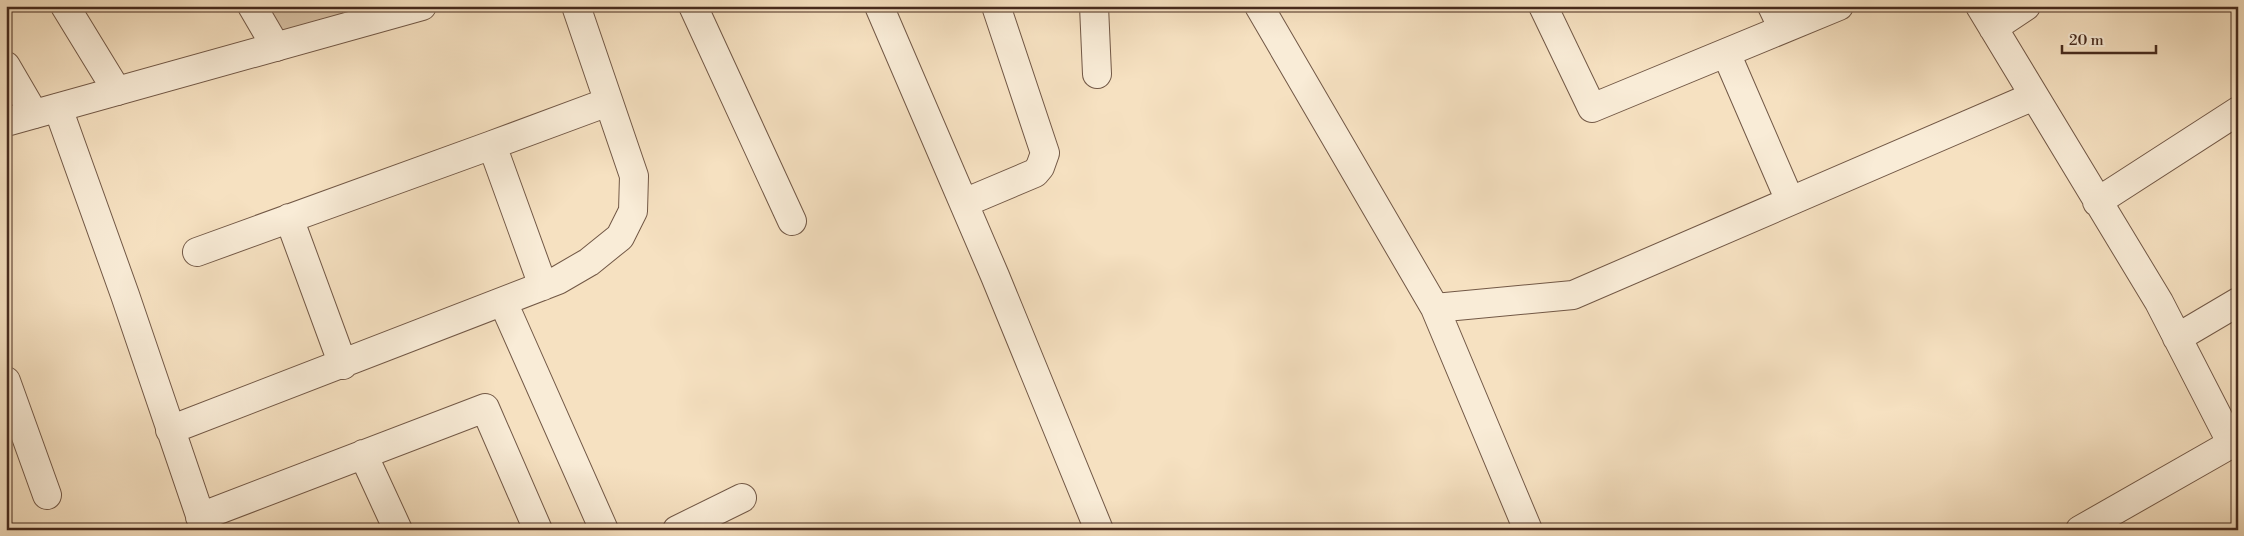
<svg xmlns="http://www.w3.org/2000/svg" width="2244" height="536" font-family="'Libre Bodoni',serif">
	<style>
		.green { fill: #d8c2a5; stroke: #8f7661 }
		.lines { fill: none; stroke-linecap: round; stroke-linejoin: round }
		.minor-casing { stroke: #725846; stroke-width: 30 }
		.tertiary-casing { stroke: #725846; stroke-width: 30 }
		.minor { stroke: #f9ecd7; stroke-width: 28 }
		.tertiary { stroke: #f9ecd7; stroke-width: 28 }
	</style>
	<rect width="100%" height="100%" fill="#f6e1c1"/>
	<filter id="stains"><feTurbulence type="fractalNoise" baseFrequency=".004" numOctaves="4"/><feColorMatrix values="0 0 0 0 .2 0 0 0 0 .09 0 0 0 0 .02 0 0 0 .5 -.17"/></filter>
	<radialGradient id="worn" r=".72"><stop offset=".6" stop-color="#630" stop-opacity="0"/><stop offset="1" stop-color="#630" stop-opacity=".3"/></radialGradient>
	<path class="green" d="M251,6H340L344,16L270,37Z"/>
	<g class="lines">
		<g class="minor-casing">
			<path id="minor" d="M65,6L117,91
				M252,6L276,47
				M693,6L792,221
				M879,6L995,276L1099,530
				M1094,6L1097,74
				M1259,6L1435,308L1528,530
				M1543,6L1592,108L1839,6
				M1772,6L1783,29
				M1980,6L2159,302L2232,444
				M1993,28L2026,6
				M1726,53L1790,201
				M6,66L34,114
				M58,108L125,295L205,530
				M492,145L608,102
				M2097,202L2238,111
				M964,203L1035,173L1040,167L1045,153L996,6
				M289,218L343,365
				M197,252L492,145L543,286
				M503,302L604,530
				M1435,308L1573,295L2034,96
				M2177,338L2238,302
				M6,381L47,495
				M170,430L558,280L589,262L620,237L633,211L634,176L576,6
				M363,454L398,530
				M200,517L485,408L538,530
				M677,530L742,498
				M2080,530L2238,440"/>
		</g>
		<g class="tertiary-casing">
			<path id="tertiary" d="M6,122L422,6"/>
		</g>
		<use href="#minor" class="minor"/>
		<use href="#tertiary" class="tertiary"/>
	</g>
	<rect width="2244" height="536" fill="none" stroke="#f6e1c1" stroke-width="25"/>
	<rect x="8" y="8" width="2229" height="521" fill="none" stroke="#462a1d" stroke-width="2.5"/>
	<rect x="12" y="12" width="2219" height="511" fill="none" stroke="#462a1d"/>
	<path d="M2062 45v8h94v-8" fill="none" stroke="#462a1d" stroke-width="2.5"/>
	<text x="2069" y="45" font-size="15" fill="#462a1d" stroke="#f9ecd7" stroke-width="4" paint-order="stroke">20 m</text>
	<rect width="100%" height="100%" filter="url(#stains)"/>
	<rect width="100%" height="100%" fill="url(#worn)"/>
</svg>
